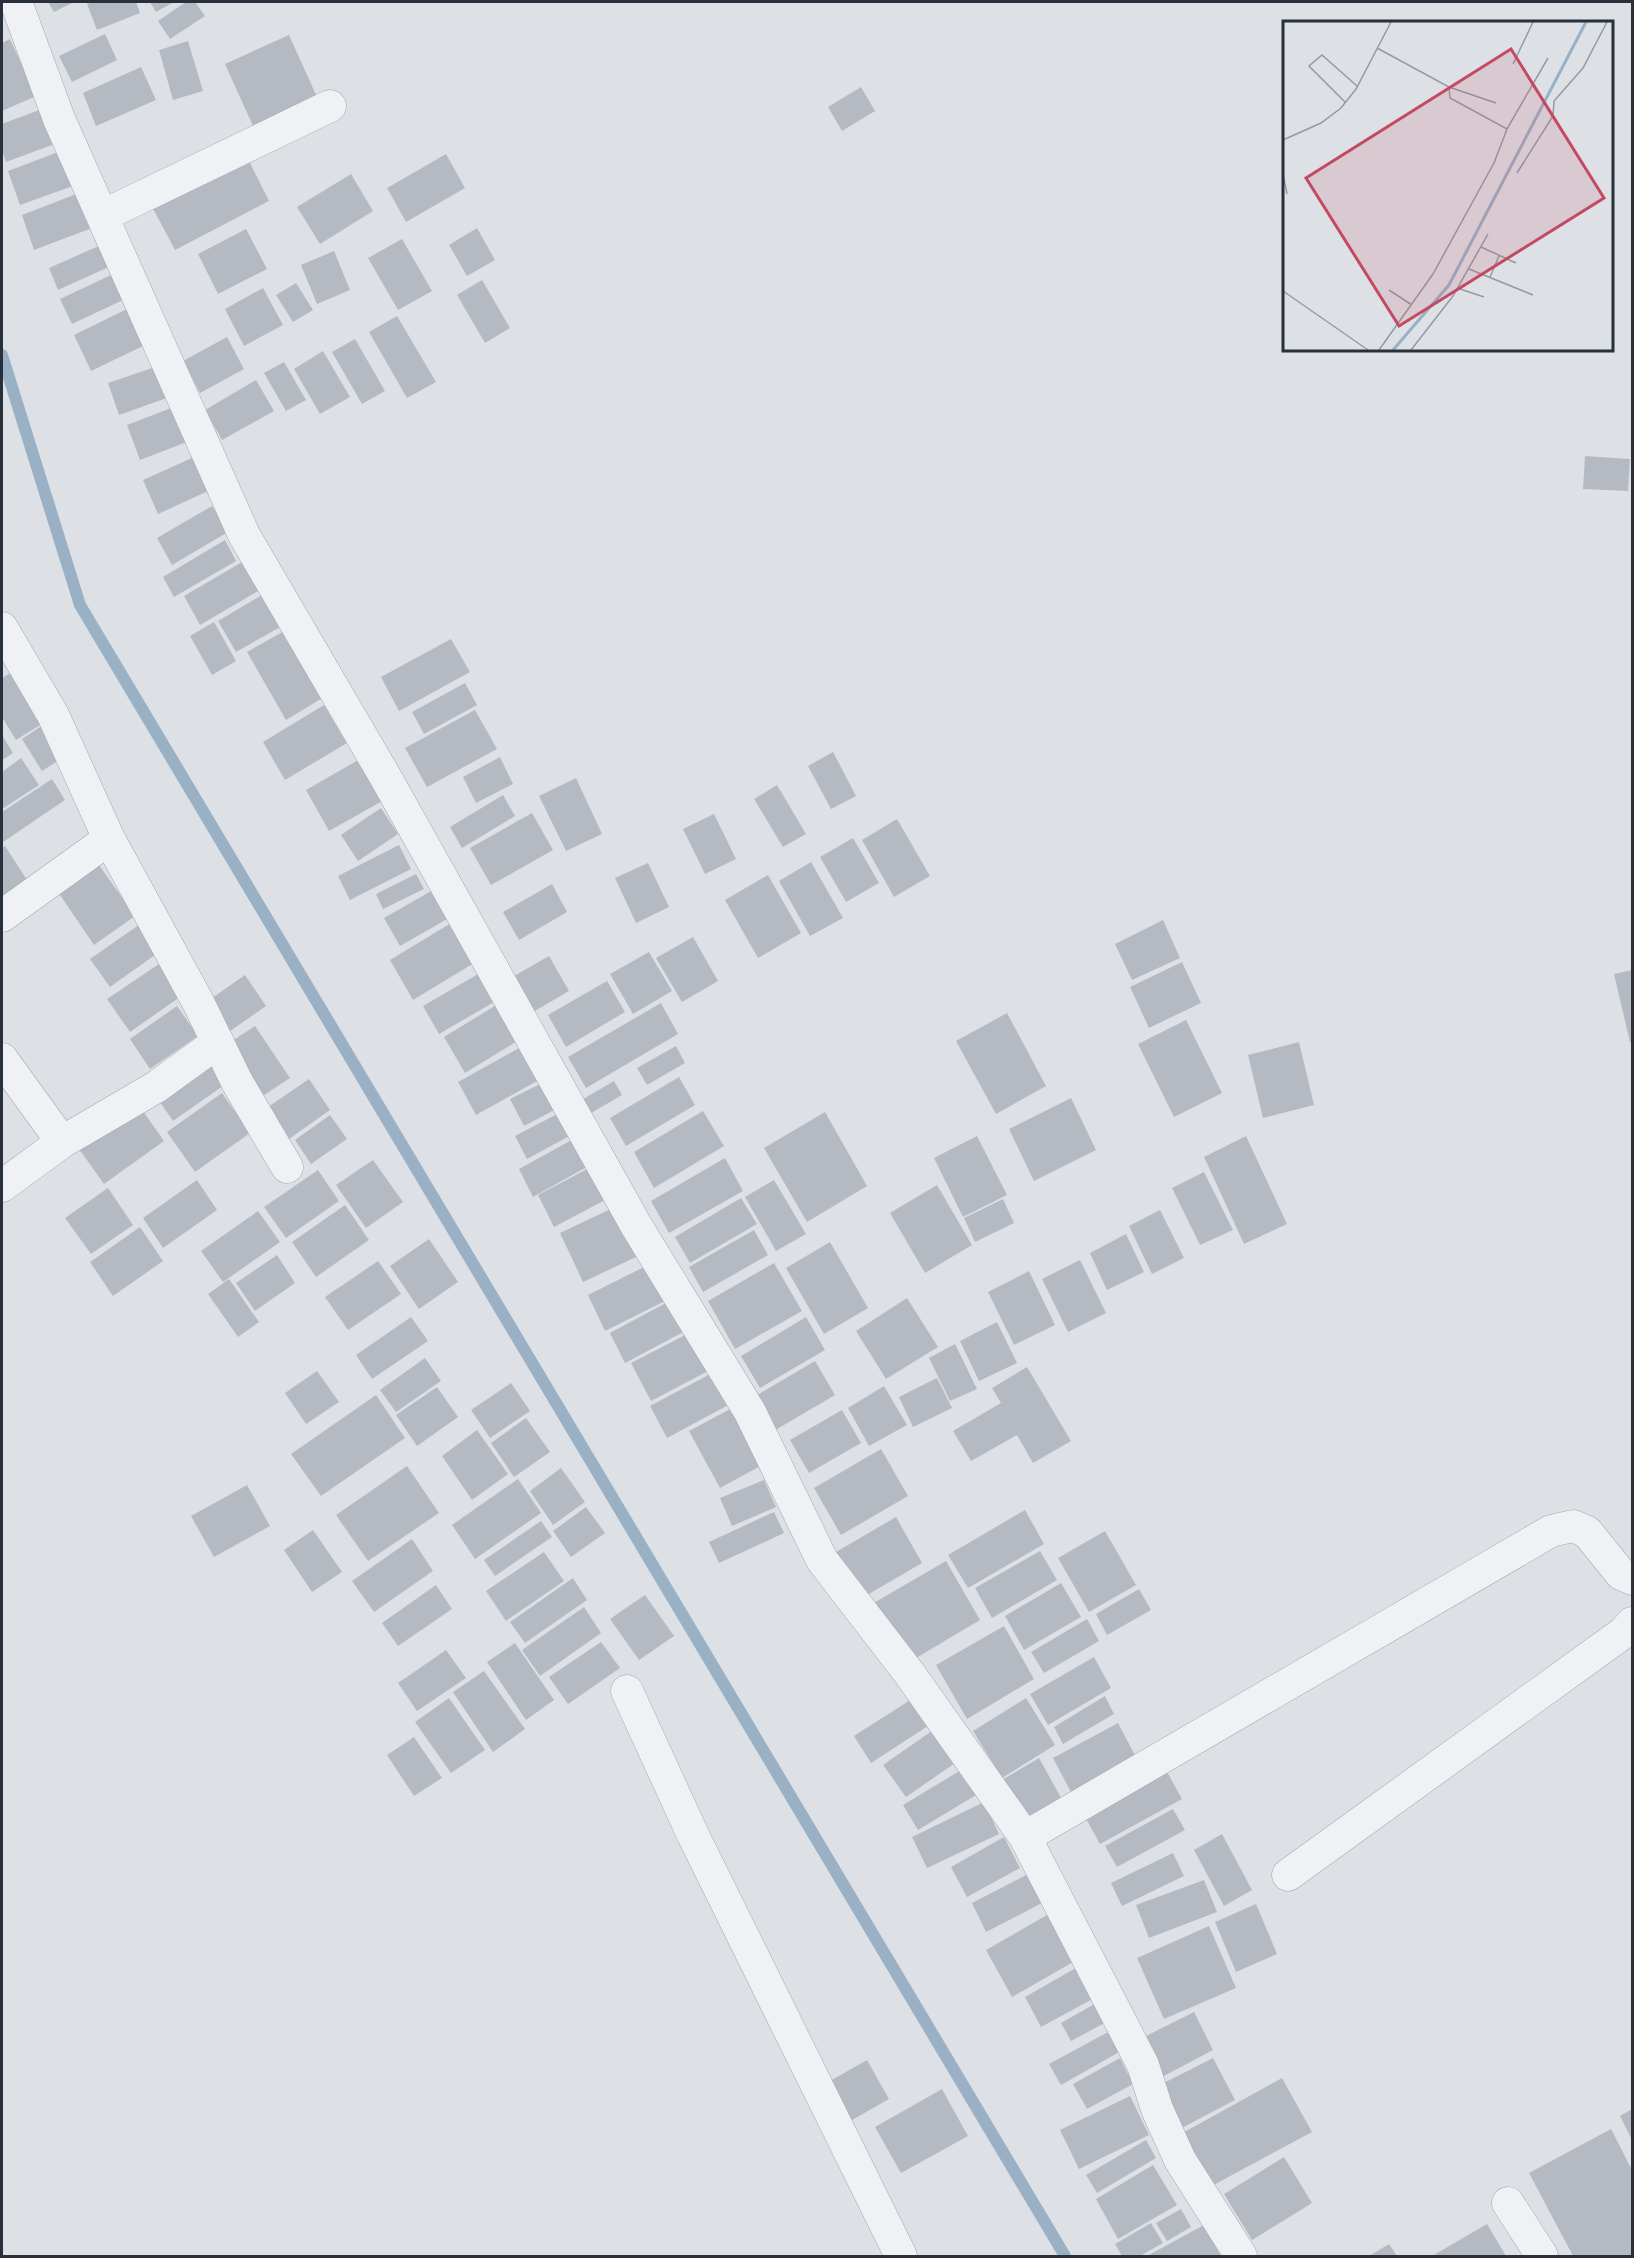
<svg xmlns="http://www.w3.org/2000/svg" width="1634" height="2258" font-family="Manrope,sans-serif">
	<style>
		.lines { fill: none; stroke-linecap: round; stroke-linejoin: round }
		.stream { stroke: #9ab0c4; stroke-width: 12 }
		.building { fill: #b5bac2 }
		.minor-casing { stroke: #a3a8af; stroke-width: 33 }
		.minor { stroke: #eff1f4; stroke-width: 32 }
		.inset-river { fill: none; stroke: #9ab0c4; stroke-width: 3 }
		.inset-road { fill: none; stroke: #959aa2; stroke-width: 1.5 }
		.view { fill: #c34a62; fill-opacity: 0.15; stroke: #c34a62; stroke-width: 3 }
		.inset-edge { fill: none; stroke: #28303b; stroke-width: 3 }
	</style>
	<rect width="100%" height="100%" fill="#dde1e6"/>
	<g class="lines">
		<path class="stream" d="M2,355L80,605L1065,2256"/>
	</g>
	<path class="building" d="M48,2H74L54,12Z
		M92,2H136L140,13L97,30L87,4Z
		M150,2H174L156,12Z
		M186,2H195L205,16L170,39L158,21Z
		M105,34L117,60L72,82L59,56Z
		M289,35L317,97L253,126L225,64Z
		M10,39L36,96L2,111V43Z
		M188,41L203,91L173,100L159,50Z
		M141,67L156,100L96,126L83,93Z
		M861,87L875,111L842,131L828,107Z
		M47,107L60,142L6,162L2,150V124Z
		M61,151L73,186L20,205L8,171Z
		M245,153L269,201L175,250L150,203Z
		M446,154L465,188L406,222L387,188Z
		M351,174L373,211L320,244L297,207Z
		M79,193L92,228L34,250L22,215Z
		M477,228L495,260L467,276L449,245Z
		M246,229L267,269L218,294L198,254Z
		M402,239L432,291L398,310L368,258Z
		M101,245L111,266L58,290L49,268Z
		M334,251L350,290L317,304L301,265Z
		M111,275L123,300L72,324L60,299Z
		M482,280L510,328L485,343L457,295Z
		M296,283L313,310L293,322L276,295Z
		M263,288L283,325L244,346L225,309Z
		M127,309L145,345L91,371L74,335Z
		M397,316L436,382L407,398L369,332Z
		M227,337L244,369L200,393L183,361Z
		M355,339L385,391L362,404L332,352Z
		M323,351L350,397L320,414L294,369Z
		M284,362L306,400L286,411L264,373Z
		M167,363L178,394L119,415L108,383Z
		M256,380L274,411L222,440L205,410Z
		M179,405L192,440L140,460L127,425Z
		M1585,456L1630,459L1628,491L1583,489Z
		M194,457L208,491L158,514L143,480Z
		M212,506L228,532L172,565L157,538Z
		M225,540L236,561L174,597L163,577Z
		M244,561L260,590L200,625L184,596Z
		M262,595L280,627L236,652L218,621Z
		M214,622L236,661L212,675L190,636Z
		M286,630L324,697L286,720L247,652Z
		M451,639L470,672L399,711L381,677Z
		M17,669L48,720L16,740L2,717V678Z
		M465,683L477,705L424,734L412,712Z
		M324,705L347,743L285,780L263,742Z
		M475,710L497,749L427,787L405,748Z
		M46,723L67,755L42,771L22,739Z
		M2,735L13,753L2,760Z
		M833,752L856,796L831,809L808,766Z
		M500,757L513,784L476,803L463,777Z
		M21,758L39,785L2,809V772Z
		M360,759L384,800L329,831L306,790Z
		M576,778L602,834L566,851L539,796Z
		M52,779L65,800L3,842L2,812Z
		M777,785L806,834L783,847L754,799Z
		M503,795L515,816L462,848L450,827Z
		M381,808L398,834L358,861L341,835Z
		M532,813L553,850L491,885L470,848Z
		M714,814L736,859L705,874L683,829Z
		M897,819L930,876L894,897L862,840Z
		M853,838L879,883L846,902L820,857Z
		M399,845L411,869L350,900L338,876Z
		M5,846L29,883L4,899L2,895V848Z
		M811,862L843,918L810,936L779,881Z
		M648,863L669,907L636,923L615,878Z
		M99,865L135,916L94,945L58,892Z
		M416,874L424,889L383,909L376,894Z
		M768,875L801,933L758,958L725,900Z
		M552,884L567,912L519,940L503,912Z
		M433,890L449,918L400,946L384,918Z
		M456,920L479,960L413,1000L390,960Z
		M1163,920L1180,958L1132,980L1115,944Z
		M143,922L162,950L110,987L90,959Z
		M693,937L718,981L682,1002L656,958Z
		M649,952L672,991L633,1014L610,974Z
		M549,956L569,991L528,1015L507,980Z
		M165,960L187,992L130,1032L107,999Z
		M1182,962L1201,1003L1149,1028L1130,987Z
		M485,970L501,998L439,1034L423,1006Z
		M1632,970V1042H1630L1614,974Z
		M245,975L266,1006L226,1034L205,1003Z
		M607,981L625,1012L566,1047L548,1015Z
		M661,1003L678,1034L586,1088L568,1057Z
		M498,1004L519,1040L465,1073L444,1037Z
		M177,1006L198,1036L150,1069L130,1039Z
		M1007,1013L1046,1086L996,1114L956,1041Z
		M1186,1020L1222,1093L1174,1117L1138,1044Z
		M255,1026L290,1078L258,1099L223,1047Z
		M1299,1042L1314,1105L1263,1118L1248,1055Z
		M528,1043L546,1076L476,1115L458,1082Z
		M676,1046L685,1063L647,1085L637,1068Z
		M213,1057L230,1081L173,1121L156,1096Z
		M679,1077L695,1105L626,1146L610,1118Z
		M309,1079L330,1110L289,1139L268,1107Z
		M548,1080L562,1106L524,1126L510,1099Z
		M614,1081L622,1095L586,1116L578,1102Z
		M222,1093L250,1133L195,1172L167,1132Z
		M1071,1098L1096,1150L1034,1181L1009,1129Z
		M140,1107L164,1141L104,1184L79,1149Z
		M563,1111L575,1133L527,1159L515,1136Z
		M703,1111L724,1146L654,1188L634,1152Z
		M825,1112L867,1186L807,1222L764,1148Z
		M330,1115L347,1139L311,1164L295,1140Z
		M977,1136L1007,1195L963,1217L934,1158Z
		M1246,1136L1287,1224L1244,1244L1204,1157Z
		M577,1137L592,1164L533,1197L519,1169Z
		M725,1158L743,1191L669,1233L651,1201Z
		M373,1160L403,1202L366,1228L336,1185Z
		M591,1167L607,1199L554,1227L538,1195Z
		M318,1170L339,1201L286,1238L264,1207Z
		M1204,1172L1233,1230L1200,1245L1172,1188Z
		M197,1180L217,1210L163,1248L143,1218Z
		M774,1180L806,1234L776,1251L745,1197Z
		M937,1185L972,1245L925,1273L890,1213Z
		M108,1188L133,1225L91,1254L65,1218Z
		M741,1198L757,1224L690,1263L675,1237Z
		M1003,1199L1014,1223L975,1242L964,1218Z
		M345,1205L369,1240L316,1277L292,1242Z
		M615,1207L638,1256L583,1282L560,1233Z
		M1160,1210L1184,1258L1152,1274L1129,1226Z
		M258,1211L280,1242L223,1282L201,1251Z
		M140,1227L163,1261L113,1296L90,1262Z
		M754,1230L768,1255L703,1292L689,1267Z
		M1126,1234L1144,1272L1107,1290L1090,1253Z
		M429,1239L458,1282L419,1309L390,1266Z
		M830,1242L868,1308L824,1334L786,1268Z
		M277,1255L295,1283L255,1311L236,1283Z
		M1080,1260L1106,1313L1068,1332L1042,1279Z
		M378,1261L401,1294L348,1330L325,1297Z
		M654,1262L671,1298L605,1331L588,1295Z
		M774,1263L802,1311L735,1349L708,1301Z
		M1029,1271L1055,1325L1014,1345L988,1292Z
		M229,1279L259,1322L238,1337L208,1294Z
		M675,1298L691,1328L625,1363L610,1333Z
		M907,1298L938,1347L886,1379L856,1331Z
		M411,1317L428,1341L372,1379L356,1355Z
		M806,1317L825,1350L760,1388L741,1356Z
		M997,1322L1017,1363L979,1381L960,1341Z
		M693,1331L712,1369L651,1401L631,1363Z
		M955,1344L977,1389L950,1401L929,1358Z
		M425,1358L441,1381L396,1412L380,1390Z
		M815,1361L835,1395L772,1432L752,1398Z
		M1027,1367L1071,1441L1033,1463L1017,1435L971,1461L953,1431L1001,1403L992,1388Z
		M317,1371L339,1402L306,1424L285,1393Z
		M716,1371L732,1403L667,1438L650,1406Z
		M937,1378L952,1408L913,1427L899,1397Z
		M511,1383L530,1411L490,1438L471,1410Z
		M884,1386L907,1425L869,1446L848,1408Z
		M437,1387L458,1417L417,1446L396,1415Z
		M376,1395L405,1438L321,1496L291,1454Z
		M736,1406L766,1463L720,1488L689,1431Z
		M842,1410L861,1443L809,1473L790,1440Z
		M526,1418L550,1452L514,1477L491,1443Z
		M477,1430L508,1474L472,1500L442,1456Z
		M881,1449L908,1496L841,1535L814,1488Z
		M407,1466L439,1513L368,1561L336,1515Z
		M561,1468L585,1502L553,1525L530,1491Z
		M518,1479L541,1513L475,1559L452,1525Z
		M764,1480L776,1507L732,1526L720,1498Z
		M247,1485L270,1526L214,1557L191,1516Z
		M586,1507L605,1533L571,1557L553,1531Z
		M1025,1510L1044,1544L968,1588L948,1555Z
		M774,1512L784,1533L719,1563L709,1542Z
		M896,1517L922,1563L862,1598L836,1552Z
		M541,1521L552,1537L495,1576L484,1560Z
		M313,1530L342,1572L312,1592L284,1550Z
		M1105,1531L1136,1585L1089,1612L1058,1558Z
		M412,1539L433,1571L374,1612L352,1581Z
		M1040,1551L1057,1580L992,1618L975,1588Z
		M544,1552L564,1581L506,1621L486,1591Z
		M946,1561L980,1620L906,1664L872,1604Z
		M573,1578L587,1600L525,1643L510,1622Z
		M1061,1583L1081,1617L1024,1650L1005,1616Z
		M436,1585L452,1609L398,1646L382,1623Z
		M1139,1589L1151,1610L1107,1635L1096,1614Z
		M645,1595L674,1636L639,1660L610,1619Z
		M584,1607L601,1633L540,1676L522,1650Z
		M1087,1619L1099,1641L1044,1673L1031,1652Z
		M1004,1626L1034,1679L967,1719L936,1665Z
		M601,1642L620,1668L568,1704L549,1677Z
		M515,1643L554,1700L526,1720L487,1662Z
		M446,1650L466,1678L417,1711L398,1683Z
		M1094,1657L1111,1688L1048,1725L1030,1694Z
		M484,1671L525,1729L493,1752L453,1692Z
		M1105,1696L1114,1714L1063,1744L1054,1727Z
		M915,1697L931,1724L871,1763L854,1736Z
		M449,1698L485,1750L451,1773L415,1722Z
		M1026,1698L1055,1745L1002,1778L973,1731Z
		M1118,1723L1137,1759L1072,1794L1053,1758Z
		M939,1726L961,1759L906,1797L883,1765Z
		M414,1737L442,1778L414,1796L387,1755Z
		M1039,1758L1065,1805L1024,1829L997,1783Z
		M966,1767L981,1792L918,1830L903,1805Z
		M1166,1770L1182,1799L1100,1844L1084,1815Z
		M984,1802L999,1834L927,1868L912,1837Z
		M1173,1809L1185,1830L1117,1867L1105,1846Z
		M1222,1834L1252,1890L1224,1906L1194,1850Z
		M1004,1837L1020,1868L967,1897L951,1867Z
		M1173,1853L1184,1876L1122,1906L1111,1883Z
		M1030,1873L1044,1902L986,1932L972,1903Z
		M1204,1880L1217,1912L1149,1938L1136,1905Z
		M1256,1904L1277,1954L1236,1972L1215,1922Z
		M1054,1911L1080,1958L1012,1997L986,1950Z
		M1209,1926L1236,1988L1164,2019L1137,1958Z
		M1081,1965L1098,1996L1041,2027L1025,1997Z
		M1100,2001L1110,2020L1071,2041L1061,2023Z
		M1194,2012L1213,2050L1160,2078L1140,2039Z
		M1110,2031L1121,2051L1061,2085L1049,2064Z
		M1120,2058L1133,2084L1087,2109L1073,2084Z
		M1213,2058L1235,2100L1174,2132L1152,2089Z
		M867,2060L889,2099L845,2124L823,2085Z
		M1282,2078L1312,2132L1208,2188L1179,2135Z
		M942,2089L968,2136L901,2173L875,2127Z
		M1130,2096L1149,2135L1079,2169L1060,2130Z
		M1632,2109V2140L1620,2116Z
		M1611,2129L1632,2170V2256H1573L1529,2173Z
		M1146,2140L1156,2158L1097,2193L1086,2175Z
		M1284,2157L1312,2203L1252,2240L1224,2194Z
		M1153,2165L1177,2205L1118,2239L1096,2199Z
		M1181,2209L1191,2227L1167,2241L1156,2223Z
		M1151,2223L1163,2243L1140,2256H1122L1115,2244Z
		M1487,2224L1506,2256H1432Z
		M1204,2225L1221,2256H1147Z
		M1389,2244L1397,2256H1369Z"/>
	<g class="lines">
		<g class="minor-casing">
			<path id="minor" d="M16,2L59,119L244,535L386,778L637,1227L750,1412L822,1560L909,1673L1025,1837
				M102,216L330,106
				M2,628L53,715L109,839L198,1002L237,1082L287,1167
				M2,916L109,839
				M2,1059L62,1142
				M2,1186L62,1142L156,1087L218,1042
				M627,1691L693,1835L901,2256
				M1288,1875L1623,1633L1632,1623
				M1508,2203L1542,2256
				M1241,2256L1180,2160L1157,2109L1143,2065L1025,1837L1551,1531L1573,1526L1587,1532L1621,1574L1632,1579"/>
		</g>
		<use href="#minor" class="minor"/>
	</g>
	<g transform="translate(1283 21)">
		<rect width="330" height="330" fill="#dde1e6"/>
		<path class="inset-river" d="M110,329L166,264L303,1"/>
		<path class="inset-road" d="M94,27L166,66L167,77L224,108L265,37M230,43L250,1M166,66L213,82M62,81L26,45L39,34L74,65M0,119L38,102L58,87L73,68L108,1M234,152L270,95L271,80L300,47L324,1M0,153L4,173M198,226L233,242M186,248L250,274M207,256L216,235M174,267L201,276M106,269L129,284M0,270L85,329M96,329L150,253L211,142L224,108M128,329L170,275L205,213"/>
		<path class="view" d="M228,28L321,177L116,305L23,157Z"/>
		<rect width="330" height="330" class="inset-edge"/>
	</g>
	<rect width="1634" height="2258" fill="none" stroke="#28303b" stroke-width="6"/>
</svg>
